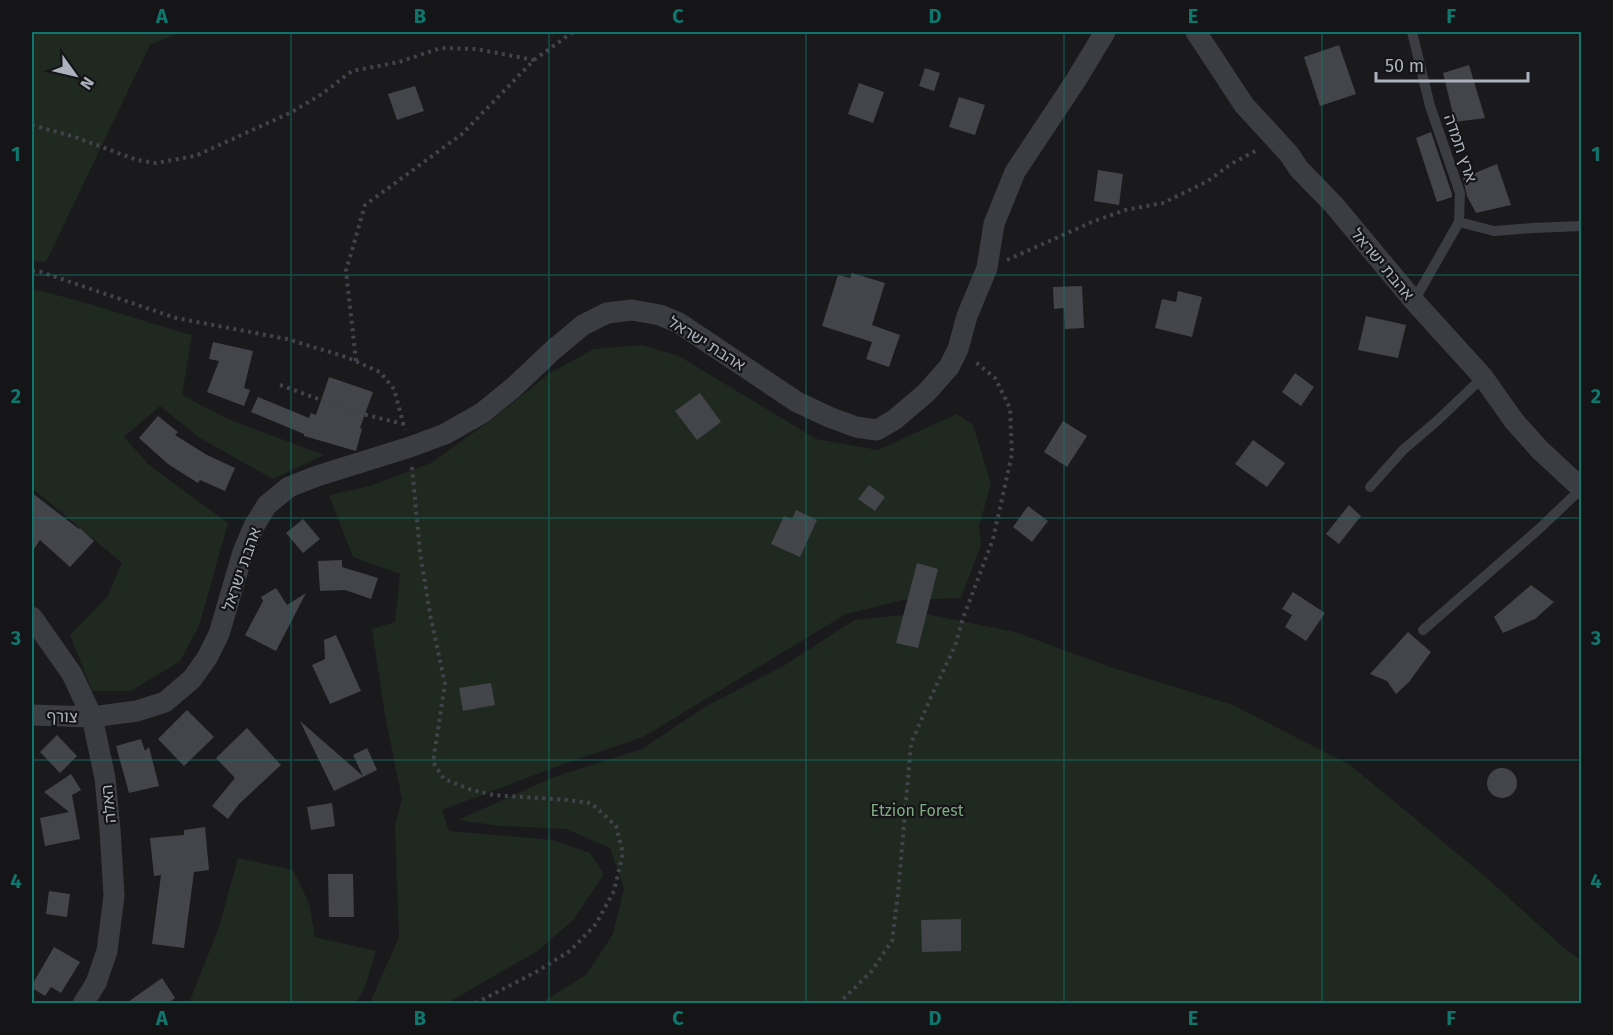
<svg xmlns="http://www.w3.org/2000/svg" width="1613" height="1035" font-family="'Fira Sans','Noto Sans Hebrew',sans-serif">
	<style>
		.green { fill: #1f2920 }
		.building { fill: #44454a }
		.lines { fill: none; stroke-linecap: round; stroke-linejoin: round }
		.path { stroke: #41444a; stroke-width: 4; stroke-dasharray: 3 4.5; stroke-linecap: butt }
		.service { stroke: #3b3d42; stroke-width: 10 }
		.minor { stroke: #3b3d42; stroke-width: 21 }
		.grid { fill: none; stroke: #0f766e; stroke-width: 1.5; stroke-opacity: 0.55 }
		.labels { text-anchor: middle; stroke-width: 4.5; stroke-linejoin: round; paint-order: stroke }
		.street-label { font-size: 16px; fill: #acb2bd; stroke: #151518 }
		.park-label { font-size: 16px; fill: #81aa82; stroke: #151518 }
		.neatline { fill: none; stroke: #0f766e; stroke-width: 2 }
		.grid-label { font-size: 20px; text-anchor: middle; font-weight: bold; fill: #0f766e }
	</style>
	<rect width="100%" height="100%" fill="#1a1a1d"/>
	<path class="green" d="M32,32H181L150,45L46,262L32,261Z
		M32,289C86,301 138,320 192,335L182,395L230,420L324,455L273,479L200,438L160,406L124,437L149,465L228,523L199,626L180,661L131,691H92L70,635L107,597L122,563L32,488Z
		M642,345L679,356L816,439L878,450L957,414L973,425L991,484L979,526L981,545L961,598L902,600L846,614L643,737L569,762L442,810L449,831L553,840L590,853L604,874L573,920L539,950L446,1004L370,1003L399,937L395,826L402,799L385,715L372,629L395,622L400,574L353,557L329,495L370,486L431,463L491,420L550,373L594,349Z
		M921,613L1015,632L1110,667L1233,705L1350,765L1487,878L1565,949L1581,960V1003H541L586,975L613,934L624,888L610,848L566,829L500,826L458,820L554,777L642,749L703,708L783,666L855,620Z
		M238,858L293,870L309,903L315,937L376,951L365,987L356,1003H189L219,927Z"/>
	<path class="building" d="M1339,45L1356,94L1320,106L1304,57Z
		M1469,65L1485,118L1455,122L1443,73Z
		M925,68L940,73L934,91L919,86Z
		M859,83L884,92L873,123L848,114Z
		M415,86L424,111L397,120L388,94Z
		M959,97L985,105L975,135L949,127Z
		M1431,132L1452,194V197L1437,202L1416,138Z
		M1497,164L1511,205L1476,213L1467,196L1463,178Z
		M1098,170L1123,174L1119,205L1094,201Z
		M852,273L885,283L872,325L900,335L889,367L866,359L872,342L822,326L838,275L850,278Z
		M1082,286L1084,328L1065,329L1064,308L1054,309L1053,287Z
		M1178,291L1202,297L1192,337L1155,328L1162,299L1176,302Z
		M1366,316L1406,325L1398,358L1358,350Z
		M213,342L253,351L244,388L250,390L244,406L207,392L219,361L209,359Z
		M1295,373L1314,387L1301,406L1282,392Z
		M329,377L373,392L360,428L362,429L356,451L304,436V434L251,412L258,397L309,418L311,413L316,415Z
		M700,393L721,422L697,440L675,411Z
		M158,416L178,432L175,435L207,455L235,468L225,491L200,480L198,483L168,464L139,438Z
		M1063,421L1087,436L1067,467L1044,452Z
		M1253,440L1285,463L1267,487L1235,464Z
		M869,485L885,497L875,511L858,499Z
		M32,493L79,529L80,528L94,541L70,567L40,540L32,552Z
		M1349,505L1361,516L1339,544L1326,534Z
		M1028,506L1048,521L1032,542L1013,527Z
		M796,510L817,520L800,557L771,544L784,516L792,519Z
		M303,519L320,539L303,553L286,533Z
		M342,560V567L378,578L371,599L345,590L320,591L318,561Z
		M917,563L938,569L918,648L896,643Z
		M1531,585L1554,602L1535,619L1503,633L1494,617Z
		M276,588L287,605L306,593L276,651L245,635L263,601L261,597Z
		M1293,592L1325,613L1306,641L1285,627L1292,615L1282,609Z
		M1408,632L1431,652L1409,682L1396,694L1387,681L1370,674Z
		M336,635L361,691L330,704L312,665L325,659L324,640Z
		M491,683L495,705L463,711L459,688Z
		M187,710L214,737L184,766L158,739Z
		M300,721L363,776L353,755L367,748L377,770L334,791Z
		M247,728L281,765L239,804L228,819L212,806L235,778L216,758Z
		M57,735L77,756L60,773L40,752Z
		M141,739L145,751L149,747L159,786L129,793L116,746Z
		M1487 783a15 15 0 1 1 30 0a15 15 0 1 1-30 0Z
		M71,774L81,790L72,795L80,839L45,846L40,818L69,812L44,792Z
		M332,803L335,826L311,830L307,807Z
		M205,827L209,870L194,872L184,948L152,944L161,875L154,876L150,838L184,835V830Z
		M328,874H353L354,917H329Z
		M49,891L70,894L67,917L46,914Z
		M961,919V951L922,952L921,920Z
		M54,947L80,962L61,993L51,987L45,996L32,988V985Z
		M162,978L175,998L167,1004H125Z"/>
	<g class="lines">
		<path class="path" d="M151,32H157
			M32,125L75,137L137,160L156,163L195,156L292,112L322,94L352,71L399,62L441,48L476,49L534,60
			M1007,260L1092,222L1125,210L1163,203L1208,181L1231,164L1259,149
			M32,271L41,272L176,318L287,339L346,357L380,372L394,389L405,430
			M356,361L346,271L365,205L462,134L534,60L573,32
			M280,385L351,411L403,424
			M412,467L420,552L430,614L445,684L433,762L444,779L469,789L493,795L567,800L591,803L616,826L623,853L614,891L596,924L570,951L536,972L474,1004
			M838,1004L871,972L892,941L898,893L911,744L930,699L955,646L962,621L993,539L1012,454L1010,408L995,378L973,360"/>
		<path class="service" d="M1412,32L1430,106L1460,193L1459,222L1414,301
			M1459,222L1494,231L1533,228L1582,226
			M1370,487L1403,450L1438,420L1483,377
			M1423,630L1539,529L1581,489"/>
		<path class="minor" d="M1196,32L1244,105L1289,154L1299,169L1334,205L1414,301L1483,377L1514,421L1540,450L1582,489
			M32,617L72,674L92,717L105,778L110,830L114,896L107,951L96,983L83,1004
			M32,715L92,717L137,711L165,702L192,679L207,658L219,634L243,552L254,526L267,505L289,487L317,476L410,447L445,434L482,413L514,387L553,350L583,325L607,313L632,310L660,315L679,323L797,402L829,417L856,427L877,430L894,420L926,393L949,367L958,349L967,316L987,268L994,224L1015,172L1076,80L1105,32"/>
	</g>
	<path class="grid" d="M291,32V1004M549,32V1004M806,32V1004M1064,32V1004M1322,32V1004M32,275H1582M32,518H1582M32,760H1582"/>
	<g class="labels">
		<g class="street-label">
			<text transform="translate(1461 148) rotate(71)" y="6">ארץ חמדה</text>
			<text transform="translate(1383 264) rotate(50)" y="6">אהבת ישראל</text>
			<text transform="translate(707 343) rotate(32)" y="6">אהבת ישראל</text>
			<text transform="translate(241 569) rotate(-71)" y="6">אהבת ישראל</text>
			<text transform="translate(62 716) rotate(2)" y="6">צורף</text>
			<text transform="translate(108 804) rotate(-96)" y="6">האלה</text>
		</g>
		<g class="park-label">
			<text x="917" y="816">Etzion Forest</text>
		</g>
	</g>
	<rect width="1613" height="1035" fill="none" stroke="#151518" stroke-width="66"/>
	<g transform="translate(75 75) rotate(124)" stroke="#151518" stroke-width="4.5" paint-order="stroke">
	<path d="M0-4.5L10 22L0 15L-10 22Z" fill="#acb2bd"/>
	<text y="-9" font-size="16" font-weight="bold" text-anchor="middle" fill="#acb2bd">N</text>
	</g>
	<path d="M1376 72v9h152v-9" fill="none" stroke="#acb2bd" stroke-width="3"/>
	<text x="1385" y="72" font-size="18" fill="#acb2bd" stroke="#151518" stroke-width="4.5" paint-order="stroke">50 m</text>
	<rect x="33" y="33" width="1547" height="969" class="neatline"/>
	<g class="grid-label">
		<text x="162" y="23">A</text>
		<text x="420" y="23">B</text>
		<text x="678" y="23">C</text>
		<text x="935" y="23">D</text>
		<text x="1193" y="23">E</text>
		<text x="1451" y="23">F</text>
		<text x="16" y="161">1</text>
		<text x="1596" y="161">1</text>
		<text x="16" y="403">2</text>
		<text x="1596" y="403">2</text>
		<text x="16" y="645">3</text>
		<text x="1596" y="645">3</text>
		<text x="16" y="888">4</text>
		<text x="1596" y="888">4</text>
		<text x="162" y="1025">A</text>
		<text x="420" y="1025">B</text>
		<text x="678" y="1025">C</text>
		<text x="935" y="1025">D</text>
		<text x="1193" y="1025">E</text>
		<text x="1451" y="1025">F</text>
	</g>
</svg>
